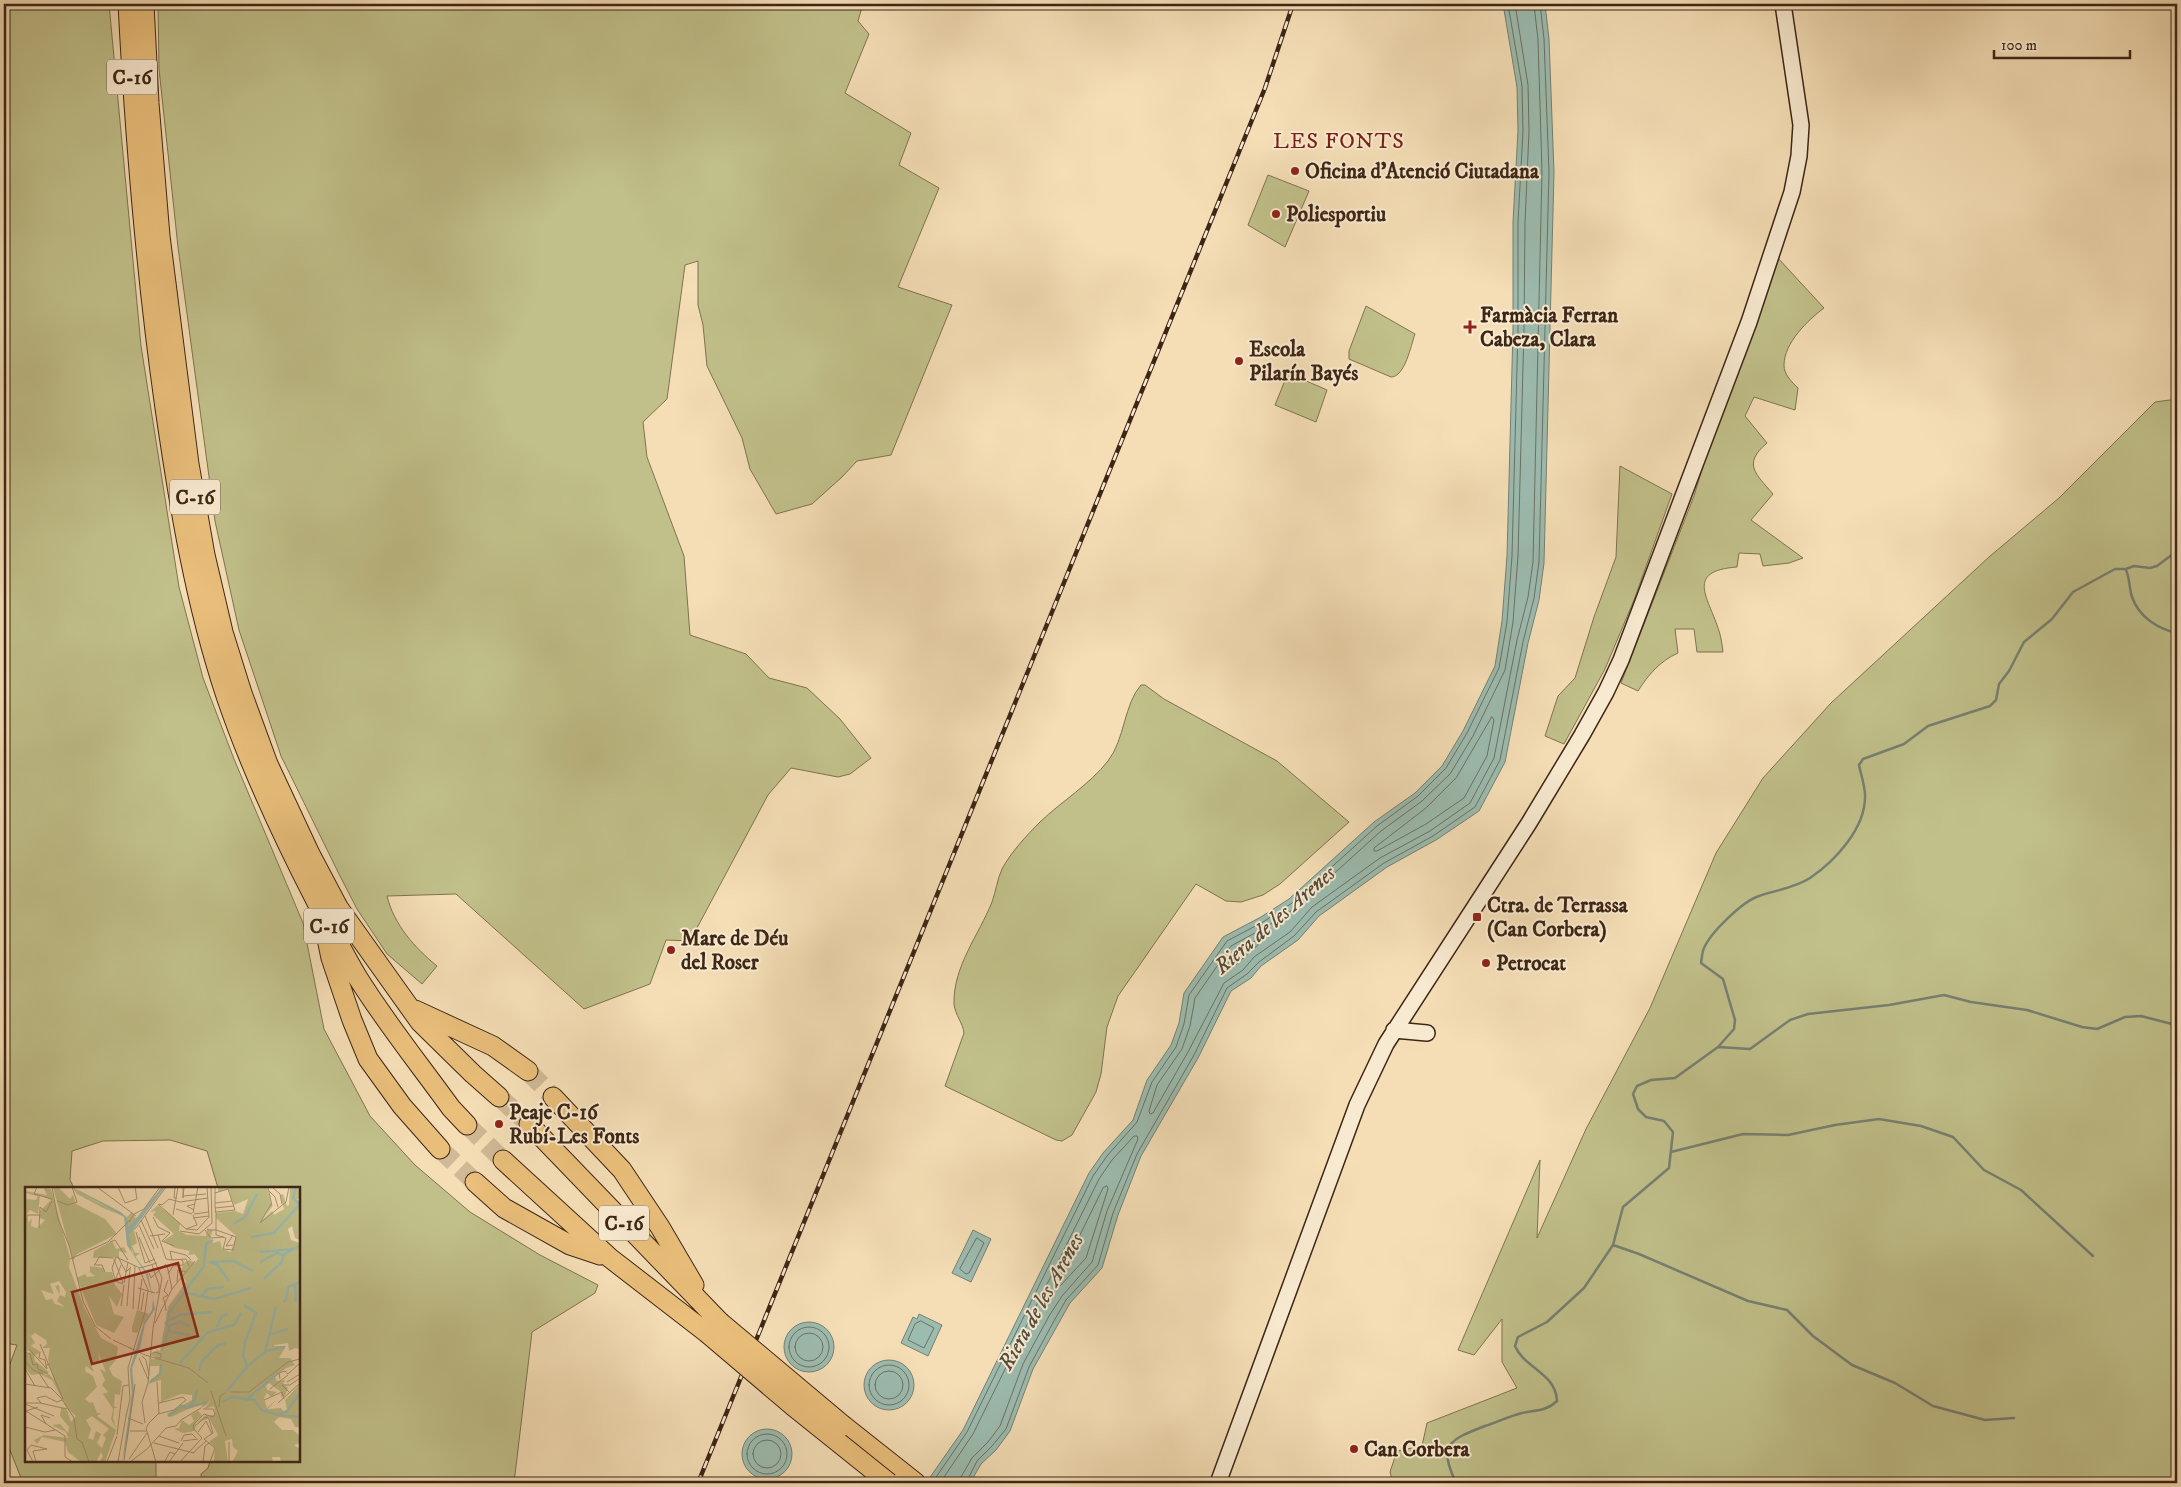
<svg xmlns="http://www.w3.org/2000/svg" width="2181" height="1487" font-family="'IM FELL DW Pica',serif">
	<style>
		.green { fill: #c1c08a; stroke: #7f7350 }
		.water { fill: #9cbcb0; stroke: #768072 }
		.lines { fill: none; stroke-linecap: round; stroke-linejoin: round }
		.shore { stroke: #6c7163; stroke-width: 1 }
		.stream { stroke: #768072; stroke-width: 2.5 }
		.motorway-tunnel { stroke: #d0b996; stroke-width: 19; stroke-dasharray: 19 9; stroke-linecap: butt }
		.secondary-casing { stroke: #3d2616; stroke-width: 18 }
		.motorway-casing { stroke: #3d2616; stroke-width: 21 }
		.secondary { stroke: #f8ead0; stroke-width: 15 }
		.motorway { stroke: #eabf7b; stroke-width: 19 }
		.rail-casing { stroke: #3d2616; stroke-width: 4.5 }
		.rail { stroke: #f8ead0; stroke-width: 2.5; stroke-dasharray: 8; stroke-linecap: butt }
		.motorway-bridge-casing { stroke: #3d2616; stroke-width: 21; stroke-linecap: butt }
		.motorway-bridge { stroke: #eabf7b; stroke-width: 19 }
		.poi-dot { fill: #8f2418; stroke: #f8ead0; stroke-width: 2 }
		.labels { text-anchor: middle; stroke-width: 4; stroke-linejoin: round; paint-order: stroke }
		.shield { fill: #f8ead0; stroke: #75614e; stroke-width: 1 }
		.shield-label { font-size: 20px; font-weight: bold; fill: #3d2616 }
		.poi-label { font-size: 21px; font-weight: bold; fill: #3d2616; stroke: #f8ead0; text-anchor: start }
		.neighbourhood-label { font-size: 22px; letter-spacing: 1px; fill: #7a1f14; stroke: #f8ead0 }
		.water-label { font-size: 22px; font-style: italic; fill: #554c3c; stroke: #f8ead0 }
		.inset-river { fill: none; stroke: #9cbcb0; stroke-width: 2.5 }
		.inset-road { fill: none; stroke: #ab9476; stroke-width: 1 }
		.view { fill: #8f2418; fill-opacity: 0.15; stroke: #8f2418; stroke-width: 2.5 }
		.inset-edge { fill: none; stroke: #3d2616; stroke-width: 2.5 }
	</style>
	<rect width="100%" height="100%" fill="#f5deb6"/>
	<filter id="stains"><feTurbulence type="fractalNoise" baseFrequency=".004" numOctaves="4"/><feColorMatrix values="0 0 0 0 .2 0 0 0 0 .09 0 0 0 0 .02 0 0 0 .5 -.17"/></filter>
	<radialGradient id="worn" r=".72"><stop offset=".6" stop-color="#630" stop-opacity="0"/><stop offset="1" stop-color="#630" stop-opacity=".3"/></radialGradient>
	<path class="green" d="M4,4H109L141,346L179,587L203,678L234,759L303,923L324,1029L370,1116L415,1165L470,1212L540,1255L598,1285L595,1293L532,1332L514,1483H201V1474L208,1468L210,1461H299V1188H218L207,1151L170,1140L103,1141L72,1151L70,1180L74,1188H26V1461H156V1483H23L4,1435V1380L17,1345L4,1343Z
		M158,4H863L858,21L869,34L845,93L911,133L899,165L939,188L898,287L952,305L891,455L857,461L842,477L812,504L776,514L750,469L742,438L707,366L703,325L698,305V261L685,265L667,399L643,422L647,457L684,556L690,635L746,654L769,678L807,688L840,719L871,758L850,774L838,777L791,768L768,795L690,941L666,940L650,984L584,1009L456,894L387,896C394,925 415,948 437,966L422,984L387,954L357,909L339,874L281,756L239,630L215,521L178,247L159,69Z
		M1268,175L1309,191L1285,247L1248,225Z
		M1777,257L1824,308C1808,320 1784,343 1784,365C1784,375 1792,382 1798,388L1795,410L1754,397L1745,416L1767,443C1742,464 1756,474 1773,494L1751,520L1803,558L1789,563L1763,566L1760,554L1739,553L1737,567C1685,571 1708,597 1718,628C1721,636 1722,644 1723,652H1697L1694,629H1675L1678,653C1660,661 1648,675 1638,691L1621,683L1694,496L1710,443L1734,384Z
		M1366,306L1415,334C1411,345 1405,377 1391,377L1349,359V351Z
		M1288,373L1327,390L1316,422L1275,405Z
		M2177,399V1483H1393L1390,1472L1397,1451L1422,1446L1427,1423L1517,1388L1502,1362V1319L1474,1355L1458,1350L1540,1160L1537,1238L1586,1129L1650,1008L1716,853L1763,778L1831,703L1989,557L2059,498L2155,402Z
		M1620,466L1672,494L1634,600L1605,669L1564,744L1545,736L1558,696L1575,678L1594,617L1616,557Z
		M1141,685H1145L1164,699L1277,761L1349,822L1280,884L1263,895L1241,902L1226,901L1196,884L1118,996L1107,1027L1101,1074L1096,1092L1072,1135L1062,1141L1056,1140L945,1086L964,1033C963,1023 955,1015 954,1004C953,966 979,935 992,902C996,891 997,880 1002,869C1011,852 1027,835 1040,822C1062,801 1089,785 1108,761C1125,739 1124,704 1141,685Z"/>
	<path class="water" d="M1503,4H1545L1549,39L1554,172L1544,563L1539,600L1528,643L1505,762L1479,811L1436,840L1387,867L1319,916L1298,940L1261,966L1251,978L1231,991L1198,1058L1141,1156L1118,1215L1102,1268L1070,1303L1033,1369L1010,1431L996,1450L981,1464L970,1483H926L963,1430L1089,1173L1103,1153L1133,1120L1147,1080L1171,1045L1179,1023L1184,993L1223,937L1261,917L1289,899L1374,822L1415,793L1442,766L1463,731L1495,666L1502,621L1507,556L1513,329V222L1518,131L1517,87Z
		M973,1230L991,1239L971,1282L952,1273Z
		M919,1314L942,1325L928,1356L901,1343L913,1317L917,1319Z
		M784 1347a25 25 0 1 1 50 0a25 25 0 1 1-50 0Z
		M864 1385a25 25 0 1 1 50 0a25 25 0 1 1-50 0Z
		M742 1454a25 25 0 1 1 50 0a25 25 0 1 1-50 0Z"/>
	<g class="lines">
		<path class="shore" d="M1515,4L1528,85L1529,131L1525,223L1524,329L1518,556L1513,622L1505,670L1473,736L1450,774L1422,801L1381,831L1297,907L1266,927L1231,946L1195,998L1190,1026L1182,1049L1157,1085L1149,1111L1150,1114L1153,1113L1188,1052L1224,983L1243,970L1254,957L1290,932L1312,907L1380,858L1430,831L1470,803L1494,758L1517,640L1528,597L1533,562L1542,172L1538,40L1534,4
			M1492,717L1494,720L1487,756L1464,798L1426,824L1377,851H1374V848L1426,808L1456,778Z
			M1256,941L1259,942L1258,945C1247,953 1240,963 1229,970H1226V967L1236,951Z
			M1107,1186L1108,1189L1086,1258L1060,1286L1057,1287L1056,1284L1103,1188Z
			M977,1238L984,1243L969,1273L966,1274L960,1269Z
			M921,1321L934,1328L924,1348L908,1340L915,1324Z
			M789 1347a20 20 0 1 1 40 0a20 20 0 1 1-40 0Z
			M795 1347a14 14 0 1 1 28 0a14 14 0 1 1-28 0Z
			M869 1385a20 20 0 1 1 40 0a20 20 0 1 1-40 0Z
			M875 1385a14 14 0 1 1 28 0a14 14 0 1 1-28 0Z
			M747 1454a20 20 0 1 1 40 0a20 20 0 1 1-40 0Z
			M753 1454a14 14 0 1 1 28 0a14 14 0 1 1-28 0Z
			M932,1483L967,1432L1093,1176L1107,1156L1137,1122L1152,1082L1176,1047L1184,1024L1189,995L1227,941L1263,922L1292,903L1377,826L1418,796L1446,768L1467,733L1499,668L1507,622L1512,556L1518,329V222L1523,131L1522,86L1508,4
			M940,1483L973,1434L1099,1179L1112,1160L1134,1136H1137L1138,1139L1107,1211L1092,1262L1062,1296L1049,1316L1023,1364L1000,1426L988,1442L972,1458L961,1477L960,1483
			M966,1483L977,1461L992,1446L1006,1429L1029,1367L1055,1319L1066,1300L1098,1265L1113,1213L1137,1154L1194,1055L1227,988L1247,974L1259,962L1294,936L1316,912L1384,863L1433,836L1475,807L1500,760L1523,642L1534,598L1539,562L1549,172L1544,39L1540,4"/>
		<path class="stream" d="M2126,570C2130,579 2129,588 2132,597C2139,617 2158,629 2177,633
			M1718,1047L1750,1049L1790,1020L1808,1014L1889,1005L1944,995L1971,1002L2027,1010L2082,1027L2097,1029L2125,1017L2141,1016L2172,1024L2177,1028
			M1671,1152L1743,1134L1788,1135L1835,1125L1879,1119L1921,1126L1953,1137L1984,1170L2021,1190L2093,1256
			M1613,1245L1639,1254L1748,1301L1787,1310L1813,1336L1852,1365L1895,1383L1933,1406L1985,1420L2014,1418
			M1456,1483C1438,1444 1449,1440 1485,1426C1497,1422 1510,1416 1522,1413C1536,1410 1547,1411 1557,1401C1556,1373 1524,1368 1515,1346L1518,1337L1547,1322L1584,1288L1613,1245L1623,1207L1669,1168L1673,1132L1664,1121L1646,1117L1638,1109L1633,1094L1637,1086L1651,1080L1675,1078L1718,1047L1734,1029L1735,1020L1723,979L1701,963C1702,958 1702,952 1704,948C1711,932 1743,901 1759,896C1776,890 1795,888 1810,878C1835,861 1866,828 1865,795C1865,786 1861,775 1859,765L1863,759L1904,744L1928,726L1990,706L1996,700L1999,684L2009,671L2024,642L2052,619L2073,592L2115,569H2126L2134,566L2150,568L2157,566L2177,551"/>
		<path class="motorway-tunnel" d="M528,1071L553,1097
			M499,1097L529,1124
			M467,1125L503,1160
			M440,1149L475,1182"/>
		<g class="secondary-casing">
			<path id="secondary" d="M1394,1030L1427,1033
				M1218,1483L1357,1105L1386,1044L1529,823L1582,735L1606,692L1621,660L1749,322L1792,192L1799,156L1801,125L1783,4"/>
		</g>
		<g class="motorway-casing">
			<path id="motorway" d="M128,4C135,139 146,274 165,408C179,505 195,603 226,696C250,767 282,835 316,901C330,926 343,953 358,978C386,1023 420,1065 451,1108L467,1125
				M144,4L149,103L160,236L189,464L205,555L223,632L242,693L268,764L310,854L338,907L420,1022L473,1074L499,1097
				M325,929L331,958L352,1020L368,1059L402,1106L440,1149
				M415,1010L493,1046L528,1071
				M553,1097L622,1170L660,1227L694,1285
				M529,1124L720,1322
				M503,1160L610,1258L707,1333
				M475,1182L504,1208L570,1245L600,1255
				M844,1426L916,1483"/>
		</g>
		<use href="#secondary" class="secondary"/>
		<use href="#motorway" class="motorway"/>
		<g class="rail-casing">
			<path id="rail" d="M698,1483L1265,88L1293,4"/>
		</g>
		<use href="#rail" class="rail"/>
		<g class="motorway-bridge-casing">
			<path id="motorway-bridge" d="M720,1322L844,1426
				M707,1333L793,1406L889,1483"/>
		</g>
		<use href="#motorway-bridge" class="motorway-bridge"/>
	</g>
	<g class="poi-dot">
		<circle cx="1295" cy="171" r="5"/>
		<circle cx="1276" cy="214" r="5"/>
		<path d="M1467.5 319.5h5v5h5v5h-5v5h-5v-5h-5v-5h5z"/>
		<circle cx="1239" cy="361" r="5"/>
		<rect x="1472" y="912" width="10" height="10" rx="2.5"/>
		<circle cx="671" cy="950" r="5"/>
		<circle cx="1486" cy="963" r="5"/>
		<circle cx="499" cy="1124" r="5"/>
		<circle cx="1354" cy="1449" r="5"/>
	</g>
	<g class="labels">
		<g class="shield">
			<rect x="107" y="59.5" width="50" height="35" rx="4"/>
			<rect x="170" y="479.5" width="50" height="35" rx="4"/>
			<rect x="304" y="908.5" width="50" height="35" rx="4"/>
			<rect x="599" y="1205.5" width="50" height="35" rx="4"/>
		</g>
		<g class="shield-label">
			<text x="132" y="84">C-16</text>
			<text x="195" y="504">C-16</text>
			<text x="329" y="933">C-16</text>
			<text x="624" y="1230">C-16</text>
		</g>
		<g class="poi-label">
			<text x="1305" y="178">Oficina d'Atenció Ciutadana</text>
			<text x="1286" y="221">Poliesportiu</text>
			<text x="1480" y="322">Farmàcia Ferran<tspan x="1480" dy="24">Cabeza, Clara</tspan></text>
			<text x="1249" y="356">Escola<tspan x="1249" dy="24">Pilarín Bayés</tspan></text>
			<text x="1487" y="912">Ctra. de Terrassa<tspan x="1487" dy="24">(Can Corbera)</tspan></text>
			<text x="681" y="945">Mare de Déu<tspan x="681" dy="24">del Roser</tspan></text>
			<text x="1496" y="970">Petrocat</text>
			<text x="509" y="1119">Peaje C-16<tspan x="509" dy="24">Rubí-Les Fonts</tspan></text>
			<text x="1364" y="1456">Can Corbera</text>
		</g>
		<g class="neighbourhood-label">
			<text x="1339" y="148">LES FONTS</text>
		</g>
		<g class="water-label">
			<text transform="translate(1274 919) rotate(-41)" y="8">Riera de les Arenes</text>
			<text transform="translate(1040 1301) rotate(-61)" y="8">Riera de les Arenes</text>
		</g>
	</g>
	<g transform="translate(25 1187)">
		<rect width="275" height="275" fill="#f5deb6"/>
		<path d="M18,0L26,2L45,70L44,80L59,120L76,151L93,160L91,173L84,181L88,189L97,194L95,208L90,207L89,219L93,221H89L88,231L91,241L86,232L88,222L78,207L83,205L77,198L80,193L75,182L81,185L73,166L75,176L68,177L64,172L69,185L61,179L60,184L68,189L72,200L60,212L65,216L68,215L72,226H76L72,229L91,243L80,275H74L78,270L76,265L71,275H56L43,265L40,255L17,250L12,257L9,253L19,248L43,251L41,245L27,238L35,237L43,246L44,240L35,229L36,221L42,223L46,235L51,229L42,221L27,193L15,187L6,188L0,181V166L4,167L5,163L0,165V12L11,13L13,9L0,6V4L22,8ZM15,8L26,13L15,24V31L20,33L12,41L6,39L7,31L3,36L1,28L5,23L13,27ZM34,94L41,105L40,110L35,108L34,98L30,99L35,108L32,114L40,120L30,117L27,112L21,113L16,103L29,107L25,97ZM10,146L21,153L22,157L17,161H25L23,172L29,193L24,187L17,189L24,185L10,174L9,169L16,165L6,159L10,156L6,149ZM67,229L84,242L78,248L81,251L77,261L72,256L76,247L71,244L68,253L63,251L66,242L61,233ZM28,0H33L48,15L45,12L48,8L51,17L80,32L92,47L52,67L48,74ZM47,0L94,24L102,30L107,25L111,32L104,41L103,33L97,26L61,9L98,29L78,21L52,7ZM193,0H242L247,20L236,34L247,24L249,28L259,22L255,8L258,7L262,19L264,18L265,0H273L275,7V12L271,13H275V53L270,51L267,39L263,42L266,53L275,56V162L270,161L264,164L263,156L249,158L248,148L249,159H261L254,171H265L270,178L261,181L250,190L252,194L260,193L258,197L263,201L260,209L256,210V205L244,196L241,199L242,203L252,205L246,210L242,206L239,211L242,221L251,213L243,222L256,221L259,225L262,223L260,213L275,197V240H270L266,232L254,230L249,235L257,243H268L275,249V256L269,258L275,262V275H256L255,270H247L248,275H207L213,264L208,260L207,252L200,254L203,275H189L190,260L184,255L193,248L184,231L171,236L181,228H190L189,219L179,222L187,212L180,219L175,221L179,216L174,217L146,230L142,227L167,213V208L156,207L136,215V193L123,197L135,185V179H125L126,172H134L126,168L132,163L135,164L143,120L161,95L155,85L159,76L164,73L170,76L173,72L170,67L163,68L165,64L150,61L138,54L149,47L128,28L131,24L125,25L133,18L155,36L154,44L162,48L181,49L182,42L188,43L185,51L188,56L195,54L197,62L206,65L211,49L191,31V26L210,24L218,27L223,12L209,18L203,2L193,5ZM112,35L109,44L112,56L107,59L110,66H115L110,70L103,53L106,43ZM87,54L91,62L99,60L102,66L94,64V70L68,71L69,64ZM65,79L78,81L80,85H87L90,98L97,107L92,120L84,109L89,127L99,130L89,146L71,138L52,91L60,87L62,90L70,89L65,85ZM112,123L124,127L112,146L107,145V140ZM173,224L177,228L171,234L170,244L158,246L149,242L154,241L157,233L164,238L169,234L166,228Z" fill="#c1c08a" fill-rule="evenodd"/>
		<path d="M47,0L97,26L103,33L104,40L137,0H140L104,48L107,65L123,87L130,122L120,137L115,161L107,181L109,204L103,251L97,275L107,206L105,182L119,135L127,123L128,112L121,87L102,58L99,30Z" fill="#9cbcb0"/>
		<path class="inset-river" d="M271,1L268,11L274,17M208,37L220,30L232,7M226,50L249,46L274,18M235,65L268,62M184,75L209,74L228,84M185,75L192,77L204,94M235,75L252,66L259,69M239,92L257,75L259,67L275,59M270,97L271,115M158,105L189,112L226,101M177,109L182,102L199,100M258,115L261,113L263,100L275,95M219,118L231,126L220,155L218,169L222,179M146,133L155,128L187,125M144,139L155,135L165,139M192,140L196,130L203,127M143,144L164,148M246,147L263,142M137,164L144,140L141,136L145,132L143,127L179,79L181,57L188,53M241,164L260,160M155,176L183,145L209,138L216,126M174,184L177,174L193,158L201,157M125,195L135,187L136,177M202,204L223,179L240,165L251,120M220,214L253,186M197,215L207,210L229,213L237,223L253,228L262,224L275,206M164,220L170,212L172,202M254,228L275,230M143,229L157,219L162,221L182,215"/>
		<path class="inset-road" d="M12,0L9,7L27,12M27,0L33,32L44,58L58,114L70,139L86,152M72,0L111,29M93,0L100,16L112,12L110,0M158,0V11L159,0M243,0L247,19M247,0L255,7L257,17M244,4L250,10L253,20M190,6L203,2L210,23L191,25M158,9L181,7M152,11H149L150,0H153M32,14L43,18L52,15L47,0M190,16L207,14M133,17L161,42L172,43L184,30L182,0M134,17L137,18L144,12L155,15L183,11M15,20L21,25L27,14M190,21L209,19M151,22L167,27M169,23L162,19L170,17M168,26L173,0M169,27L184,25M148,28L153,0M120,29L133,61M128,30L133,40L145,46L137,54L149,59M168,31L184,29M116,33L129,62M104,35L109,27L119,22L135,0M2,36V28H15M235,36L261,15L264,0M235,36L246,17M114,38L137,91L128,141L123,196L117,215L120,236M14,41L15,20M110,42L141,0M161,42L172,38L168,28M182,42L184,43H191L211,50L208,63L198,62L201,51L191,48V26L190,24H191L190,21V0M180,43L186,51L199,50M155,44L174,47L187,36L186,0M111,45L120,76L130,72M133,48L141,72M208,48L201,59L208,58M125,49L140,47M114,50L125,76M83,55L105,33M85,55L90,53L103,73M93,70L101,85L106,80M45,72L83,55M89,72L98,96M141,72L147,73L145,64L161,68L166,73M147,73L161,72L164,79M71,76L74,70L89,71M71,76L69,78H77L80,85M96,78L90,94L98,97M127,78L134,98V105L131,106M124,86L126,91L141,77M143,87L148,79L158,78V74L155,72M90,93L87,81L91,70L115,81L132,76M152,95L153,83L161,85M99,96L103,75M113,101L130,106M147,102L170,74M140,116L147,102L142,78M140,116L138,111L143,108L139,104L143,93M96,119L99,98M102,119L105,81M108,122L110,79M113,123L117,92M116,124L119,105M130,136L140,116L141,124M88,153L120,168L164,181L183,196M15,157L38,212M4,162L22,182L21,178L25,177M0,165L5,167L8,178L12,177L13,182L23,187M15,165L14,171L20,173L21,178M125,168L129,165L136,167V171H130M117,169L121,173L124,188M114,171L123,192M0,174L8,183L18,187M0,182L10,199M14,186L24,201M263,187L275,176M255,192L254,186L260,184L263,187M262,195L275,187M0,197L26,201L36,211L49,231L52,252L57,255L64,275M245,202L263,188M186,204L201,249M205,205H224L263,175L275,172M265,206L257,198H265L275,191M239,213L257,205L259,212M0,216H15L42,222M16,216L12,211L20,209L32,215L37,213M253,216L275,196M0,217L29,229M13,220L1,224L40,249V270L48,275M194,220L195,209L200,206M133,227L149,223L161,213L158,210L134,216M101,229L105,212L103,181L120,125L123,103L114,81M103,231L118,237M124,236L134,226L132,195M124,236L121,241L126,258M21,237L16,228L25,231M170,239L181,230L184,232L188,246L179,252M0,240L20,245L30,243M105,244H121M173,245L181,234L187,247M92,248L98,199L104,198M134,249L154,256M177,251L168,241L169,237L179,227L188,230L190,227L188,222H178M179,252L190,261L185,275M156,254L159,248L167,247L171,251M158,254L173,252M204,255V275M129,256L169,266M126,258L131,275M168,266L181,254M104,272L122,246M99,273L110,197M140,274L145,265L150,267M8,275L2,263L6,258L22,262M11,275L8,264L22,262M82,275L92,249M93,275L101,229M105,275L122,262L141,241L151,239L156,233L176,221M144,275L158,256M155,275L177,251M178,275L180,259L184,256"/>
		<path class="view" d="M153,76L173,149L67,177L47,105Z"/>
		<rect width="275" height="275" class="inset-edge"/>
	</g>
	<rect width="2181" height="1487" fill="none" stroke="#f5deb6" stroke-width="20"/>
	<rect x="5" y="5" width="2171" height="1477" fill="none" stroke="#3d2616" stroke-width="2.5"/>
	<rect x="10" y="10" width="2161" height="1467" fill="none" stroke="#3d2616"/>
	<path d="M1994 50v8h136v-8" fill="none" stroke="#3d2616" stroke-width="2.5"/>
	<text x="2001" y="50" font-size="15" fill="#3d2616" stroke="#f8ead0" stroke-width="4" paint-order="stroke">100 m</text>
	<rect width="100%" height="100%" filter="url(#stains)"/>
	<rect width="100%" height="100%" fill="url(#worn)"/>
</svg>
